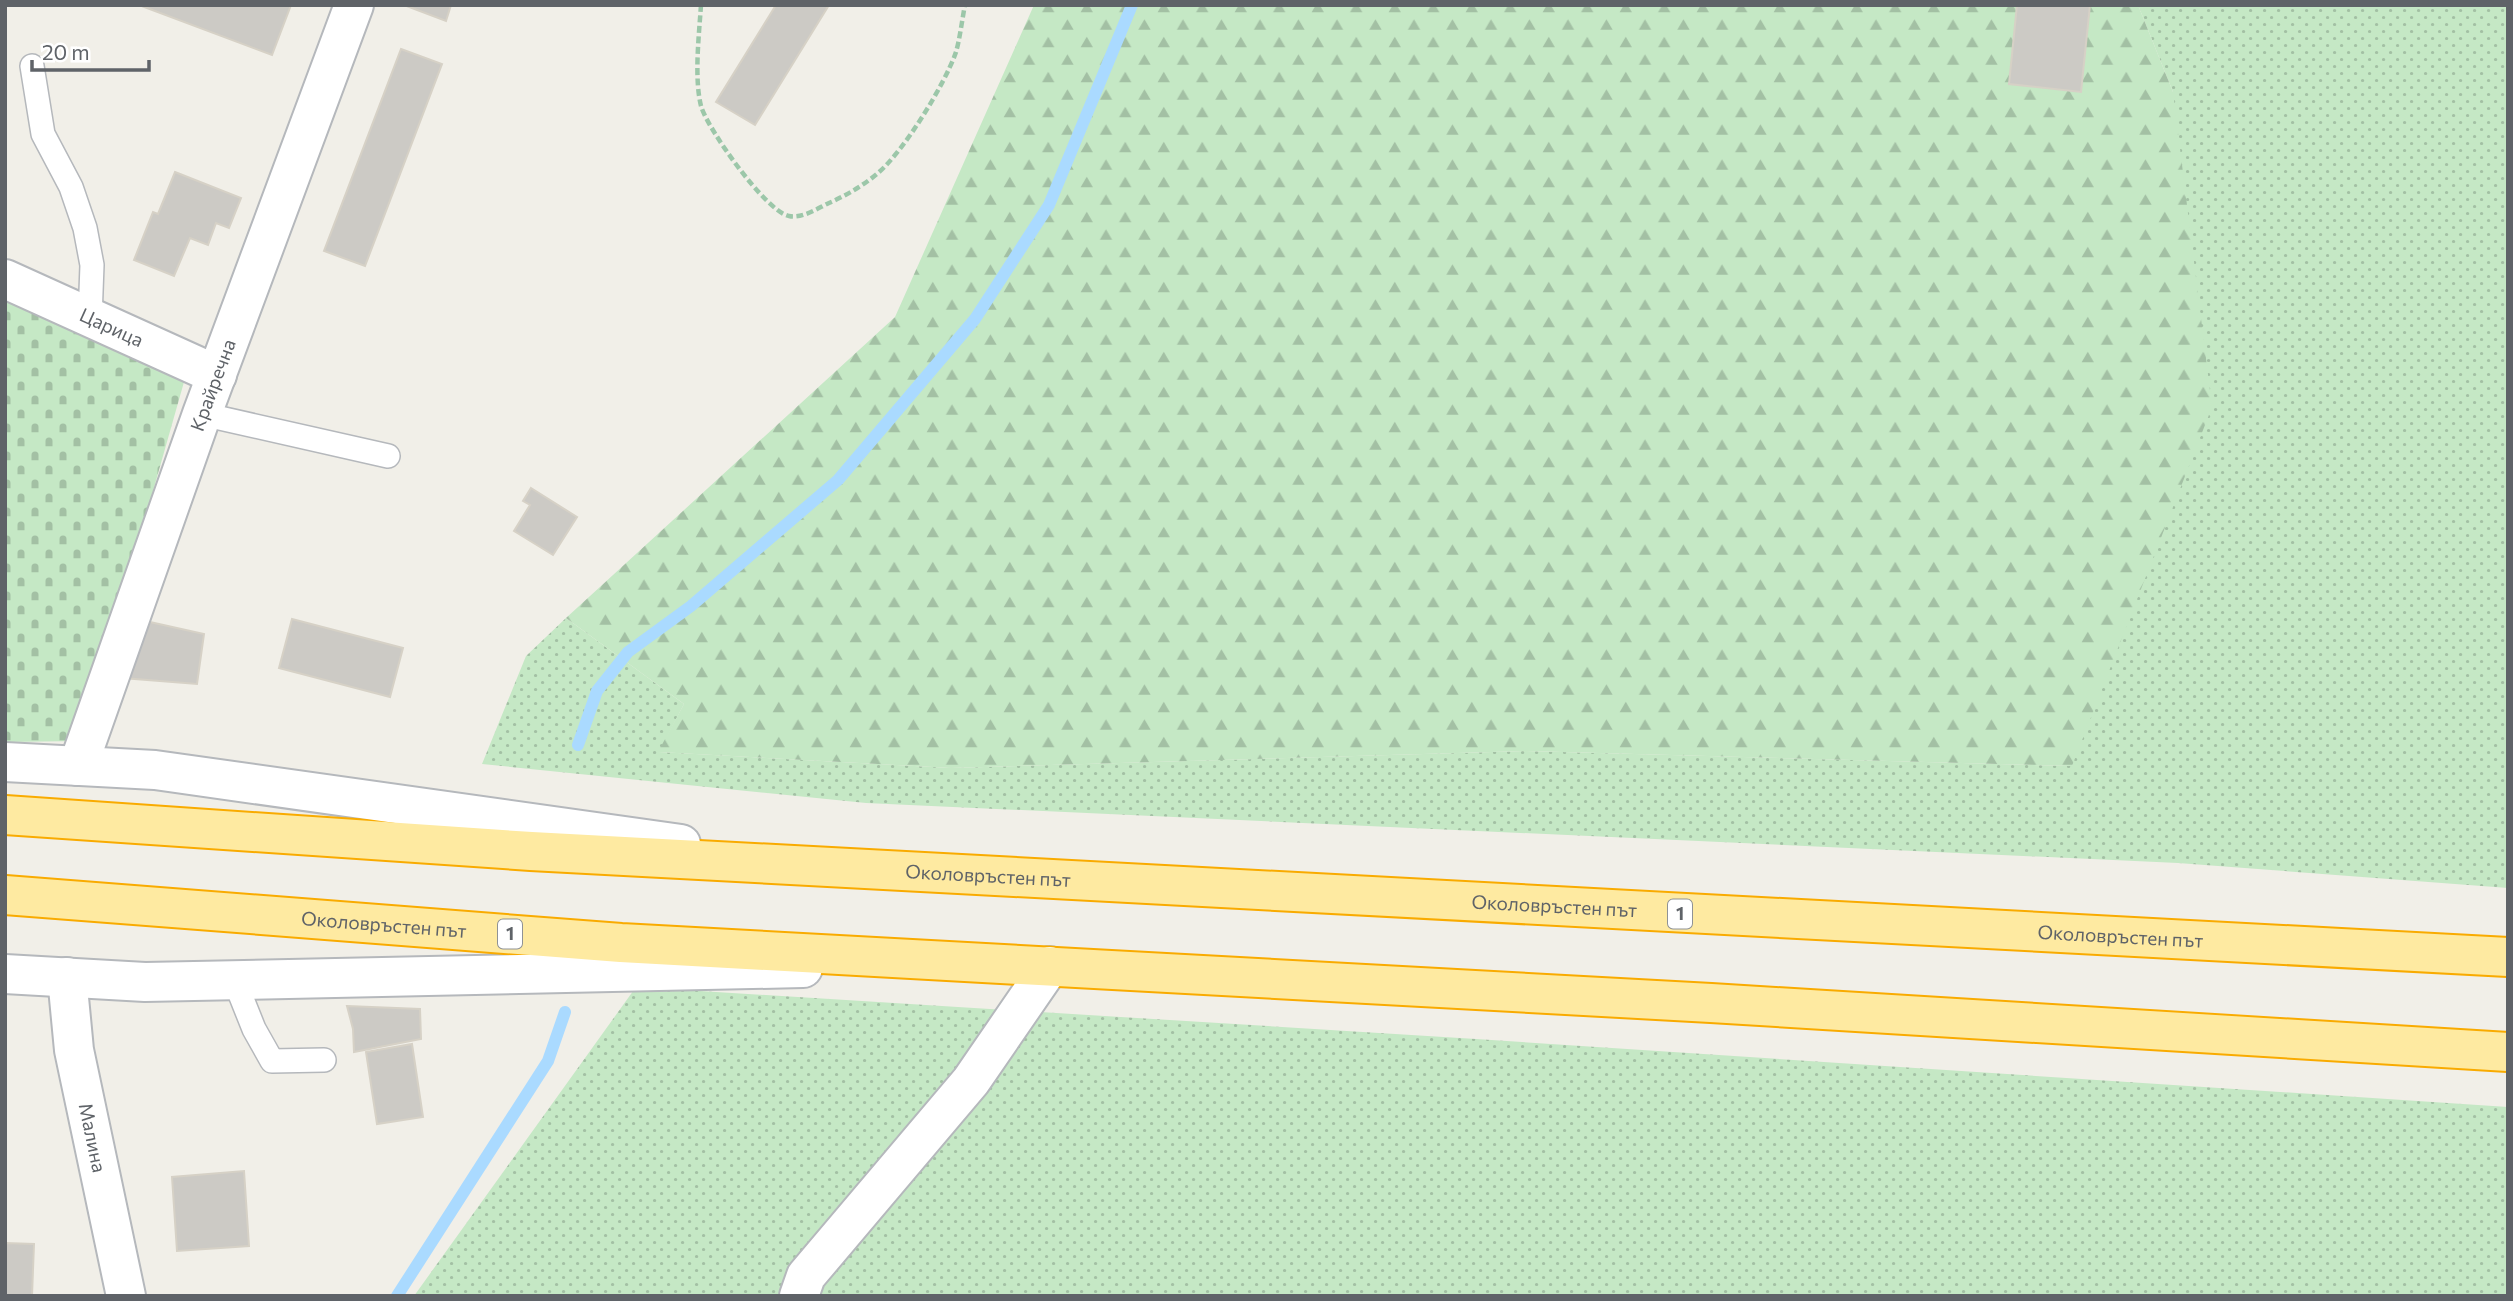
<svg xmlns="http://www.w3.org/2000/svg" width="2513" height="1301" font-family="Commissioner,sans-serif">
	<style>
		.grass { fill: url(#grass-dots) }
		.forest { fill: url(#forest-firs) }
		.cemetery { fill: url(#cemetery-stones) }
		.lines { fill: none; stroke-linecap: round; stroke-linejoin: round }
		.stream { stroke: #aadaff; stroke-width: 12 }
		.building { fill: #cccac5; stroke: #d6d1c6; stroke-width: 2 }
		.service-casing { stroke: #b5b8bc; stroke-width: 26 }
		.minor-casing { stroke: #b5b8bc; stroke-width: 42 }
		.trunk-casing { stroke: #f9ab00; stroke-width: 42 }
		.path { stroke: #9cc7a9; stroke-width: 4.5; stroke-dasharray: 7 3.5; stroke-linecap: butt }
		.service { stroke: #fff; stroke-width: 23 }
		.minor { stroke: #fff; stroke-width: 38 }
		.trunk { stroke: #feeaa1; stroke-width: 38 }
		.labels { text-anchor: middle; stroke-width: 7; stroke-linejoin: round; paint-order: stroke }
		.shield { fill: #fff; stroke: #8f9295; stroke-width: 2 }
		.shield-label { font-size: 18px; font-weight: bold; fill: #5f6368 }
		.street-label { font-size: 19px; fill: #5f6368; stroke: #fff }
	</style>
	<defs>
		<pattern id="grass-dots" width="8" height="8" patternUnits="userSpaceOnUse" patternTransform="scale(1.75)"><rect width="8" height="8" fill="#c5e8c5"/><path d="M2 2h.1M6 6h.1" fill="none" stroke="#a3c0a4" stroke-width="1.8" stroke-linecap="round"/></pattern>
		<pattern id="forest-firs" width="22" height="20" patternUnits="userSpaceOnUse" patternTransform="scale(1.75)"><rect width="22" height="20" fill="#c5e8c5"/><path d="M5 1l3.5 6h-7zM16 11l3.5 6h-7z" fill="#a3c0a4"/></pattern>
		<pattern id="cemetery-stones" width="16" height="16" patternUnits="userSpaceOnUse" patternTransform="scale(1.75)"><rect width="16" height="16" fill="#c5e8c5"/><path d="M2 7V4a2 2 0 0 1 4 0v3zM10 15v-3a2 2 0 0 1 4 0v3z" fill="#a3c0a4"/></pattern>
	</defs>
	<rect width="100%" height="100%" fill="#f1efe8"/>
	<path class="grass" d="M2138,5H2508V888L2178,863L866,803L482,764L526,656L566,618L684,704L659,752L951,768L1526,751L2072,766L2173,92Z
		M636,987L1476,1039L2508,1107V1296H414Z"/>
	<path class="forest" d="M1034,5H2138L2173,92L2212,407L2072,766L1526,751L951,768L658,752L684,704L566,618L895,317Z"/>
	<path class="cemetery" d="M5,294L174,367L184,382L82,741L5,742Z"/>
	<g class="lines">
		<path class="stream" d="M578,745L597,691L628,652L691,606L838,480L975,319L1049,205L1132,5
			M397,1296L548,1061L565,1012"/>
	</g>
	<path class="building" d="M139,5H291L272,55Z
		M404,5H451L446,21Z
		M776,5H829L755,125L716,102Z
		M2017,5H2090L2081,92L2009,84Z
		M401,49L442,64L365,266L324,251Z
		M175,172L241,198L229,228L216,223L208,245L190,238L174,276L134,260L153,212L158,214Z
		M531,488L577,517L553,555L514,531L530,505L523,501Z
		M292,619L403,648L390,697L279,668Z
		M150,622L204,634L197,684L123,678Z
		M347,1006L420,1009L421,1039L354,1052L353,1029Z
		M412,1044L423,1117L377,1124L366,1052Z
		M244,1171L249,1246L177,1251L172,1177Z
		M5,1243L34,1244L32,1296H5Z"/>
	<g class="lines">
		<g class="service-casing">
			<path id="service" d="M32,66L43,134L71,187L85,228L92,265L90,318
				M202,414L388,456
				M225,980L236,984L254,1029L272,1061L324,1060"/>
		</g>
		<g class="minor-casing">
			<g id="minor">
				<path id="s1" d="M5,279L217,375"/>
				<path d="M5,762L155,770L681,844"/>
				<path id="s2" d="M78,766L202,414L354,5"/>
				<path d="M5,974L145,982L803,968"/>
				<path id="s3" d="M67,977L74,1050L126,1296"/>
				<path d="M799,1296L806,1276L971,1081L1050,966"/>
			</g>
		</g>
		<g class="trunk-casing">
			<g id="trunk">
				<path id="s4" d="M5,815L531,851L2508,957"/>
				<path id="s5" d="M5,895L621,943L1711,1003L2508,1052"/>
			</g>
		</g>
		<path class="path" d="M701,5C699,35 694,78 701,106C707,128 766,212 789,216C802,219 818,208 829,203C847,195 864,185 878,173C904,151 945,84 956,52C960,38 962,20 965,5"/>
		<use href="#service" class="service"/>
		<use href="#minor" class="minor"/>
		<use href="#trunk" class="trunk"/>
	</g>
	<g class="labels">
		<g class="shield">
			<rect x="1668" y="899.5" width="24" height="29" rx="5"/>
			<rect x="498" y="919.5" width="24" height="29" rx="5"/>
		</g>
		<g class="shield-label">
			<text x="1680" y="920">1</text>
			<text x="510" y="940">1</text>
		</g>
		<g class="street-label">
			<text dy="7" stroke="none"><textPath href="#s1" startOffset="117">Царица</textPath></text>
			<text dy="7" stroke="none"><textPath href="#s2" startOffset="404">Крайречна</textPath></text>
			<text dy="7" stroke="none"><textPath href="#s4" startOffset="985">Околовръстен път</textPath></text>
			<text dy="7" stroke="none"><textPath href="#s4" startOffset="1552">Околовръстен път</textPath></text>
			<text dy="7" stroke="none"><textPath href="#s5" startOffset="380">Околовръстен път</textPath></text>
			<text dy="7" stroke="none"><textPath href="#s4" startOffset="2119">Околовръстен път</textPath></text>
			<text dy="7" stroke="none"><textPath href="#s3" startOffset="163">Малина</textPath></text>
		</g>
	</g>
	<rect width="2513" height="1301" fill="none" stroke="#5f6368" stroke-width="14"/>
	<path d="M32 60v10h117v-10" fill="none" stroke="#5f6368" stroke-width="3.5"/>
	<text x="42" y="60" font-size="21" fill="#5f6368" stroke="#ffffff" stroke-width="5" paint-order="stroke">20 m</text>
</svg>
